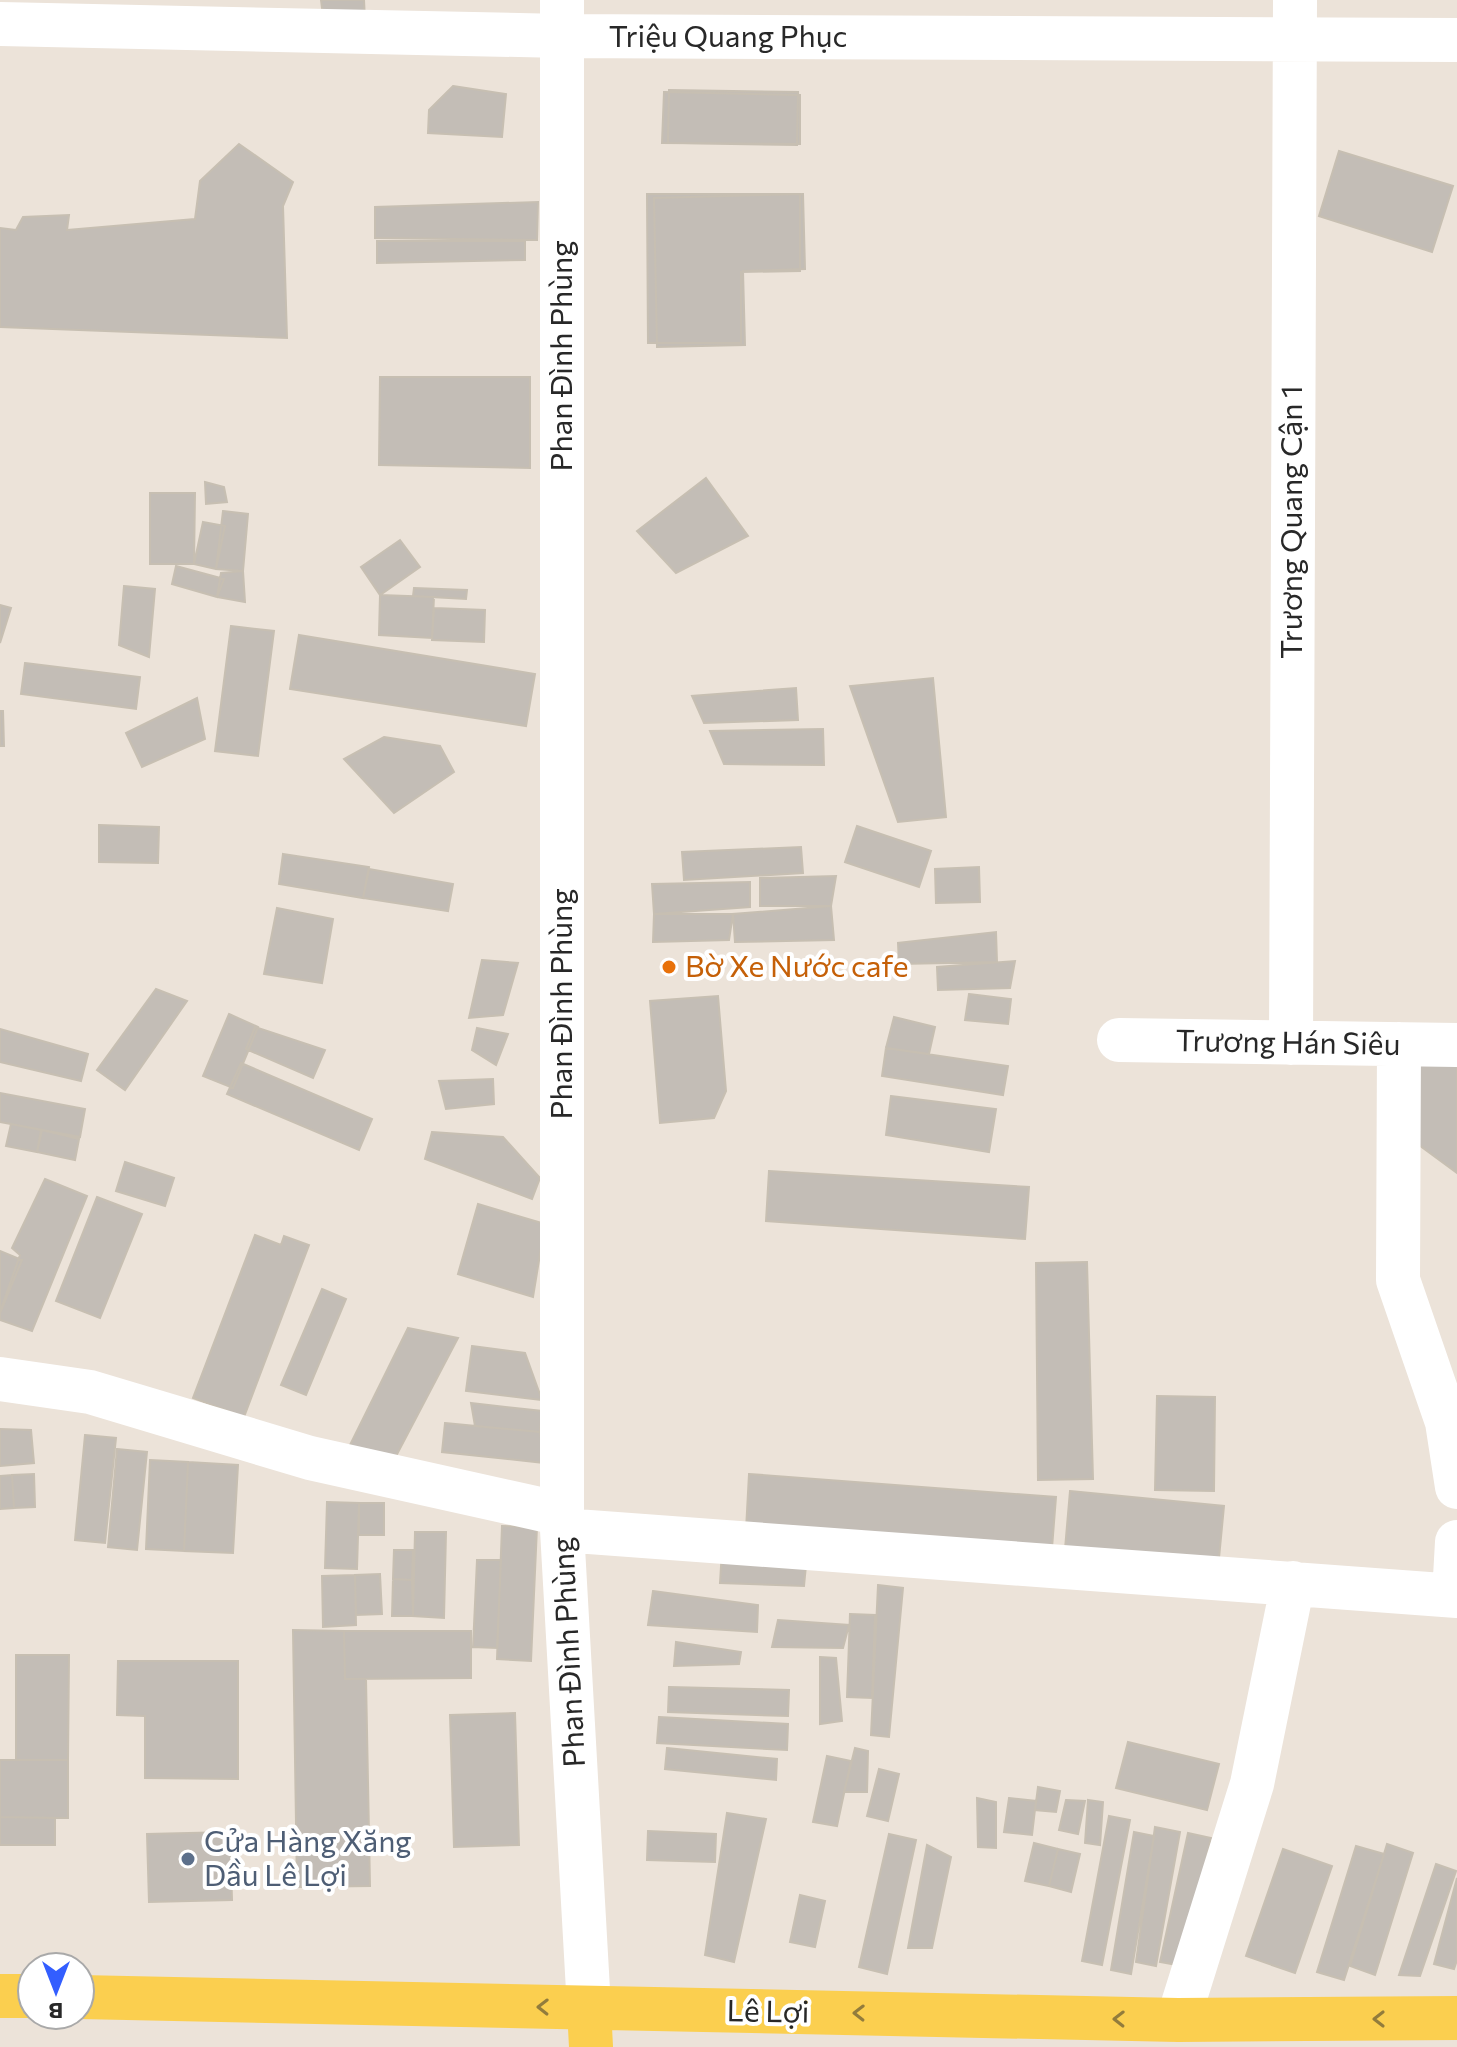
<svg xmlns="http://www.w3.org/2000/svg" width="1457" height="2047" font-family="Commissioner,sans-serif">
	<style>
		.building { fill: #c3bdb6; stroke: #c7bfb2; stroke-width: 2 }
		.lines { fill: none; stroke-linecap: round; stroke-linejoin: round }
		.minor { stroke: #fff; stroke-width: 44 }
		.major { stroke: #fbcf4f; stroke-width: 44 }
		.oneway { stroke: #927c3c }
		.food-dot { fill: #e8710a; stroke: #fff; stroke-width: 3 }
		.service-dot { fill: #5c6f8a; stroke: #fff; stroke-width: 3 }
		.labels { text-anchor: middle; stroke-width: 8; stroke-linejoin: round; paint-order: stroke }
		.street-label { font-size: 30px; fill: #282828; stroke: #fff }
		.food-label { font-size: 30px; fill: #c56008; stroke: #fff; text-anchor: start }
		.service-label { font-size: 30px; fill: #4e5e75; stroke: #fff; text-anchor: start }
	</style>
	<rect width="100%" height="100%" fill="#ece3d9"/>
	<path class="building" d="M321,0H364L365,20L323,16Z
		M453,86L506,94L502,137L428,133L429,110Z
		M669,90L798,92L797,145L668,143Z
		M664,92L800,95V144L662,143Z
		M239,144L293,182L283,206L287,338L0,327V228L16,230L23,217L69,215L67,230L195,219L200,181Z
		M1339,151L1453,186L1432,252L1319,216Z
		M647,194H800V271L741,272V343H648Z
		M803,194L805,269L743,271L745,345L657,347L654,198Z
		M538,202L537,240L375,238V207Z
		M377,241H525V260L377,263Z
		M380,377H530V468L379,465Z
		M706,478L748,536L676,573L637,531Z
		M205,482L224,487L227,502L206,504Z
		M150,493H195L194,564H150Z
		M223,511L248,514L243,571L216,569Z
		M203,522L225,526L216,569L194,564Z
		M400,540L420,567L380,595L361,567Z
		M176,566L224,579L217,597L172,584Z
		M243,571L245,602L217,597L221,573Z
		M124,586L155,589L149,657L119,645Z
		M414,588L467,590L466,599L413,596Z
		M380,595L434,597L432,638L379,635Z
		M0,605L11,608L0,643Z
		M434,608L485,610L484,642L432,640Z
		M231,626L274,631L258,756L215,751Z
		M299,635L535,674L526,726L290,689Z
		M25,663L140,677L136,709L21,694Z
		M933,678L946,817L898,822L850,686Z
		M796,688L798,720L704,723L692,696Z
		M197,698L205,739L142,767L126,733Z
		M0,711H3L4,746H0Z
		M823,729L824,765L724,764L710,731Z
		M384,737L440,746L454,772L394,813L344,759Z
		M99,825L159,827L158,863L99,862Z
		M857,826L931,851L919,887L845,862Z
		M801,847L803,873L684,880L682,852Z
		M283,854L369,867L363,898L279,884Z
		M979,867L980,902L936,903L935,869Z
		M369,869L453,884L448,911L363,898Z
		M836,876L831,906H760V878Z
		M750,882V907L654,914L652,884Z
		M831,906L834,940L735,942L733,914Z
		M277,908L333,919L322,983L264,974Z
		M654,914H733L729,940L653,942Z
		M996,932L997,962L899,964L898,943Z
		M482,960L518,963L503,1015L469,1018Z
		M1015,961L1010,988L938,990L937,967Z
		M156,989L187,1001L125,1090L97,1070Z
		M969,994L1011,999L1008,1024L965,1020Z
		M718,996L726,1091L714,1118L660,1123L650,1001Z
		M229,1014L258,1027L233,1088L203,1076Z
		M894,1017L935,1027L929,1054L886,1048Z
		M255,1027L325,1050L313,1078L246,1049Z
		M477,1028L508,1034L496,1065L472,1050Z
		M0,1029L88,1054L81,1081L0,1062Z
		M886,1048L1008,1066L1003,1095L882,1076Z
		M1406,1054L1457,1061V1173L1408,1137Z
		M241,1063L372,1119L359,1150L227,1094Z
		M493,1079L494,1104L446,1109L439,1081Z
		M0,1093L85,1109L80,1137L0,1122Z
		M891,1096L996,1109L989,1152L886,1135Z
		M11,1124L41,1130L37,1152L6,1146Z
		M42,1130L79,1139L75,1160L37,1152Z
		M432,1132L503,1137L540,1178L532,1199L425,1159Z
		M125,1162L174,1178L165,1206L116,1191Z
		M769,1171L1029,1187L1025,1239L766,1221Z
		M45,1179L87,1196L32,1331L0,1320V1312L20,1255L12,1248Z
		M97,1197L142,1214L100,1318L56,1301Z
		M478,1204L545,1224L533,1297L458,1274Z
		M255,1235L281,1245L284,1236L309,1245L244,1417L193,1398Z
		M0,1251L22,1260L0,1313Z
		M1087,1262L1093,1479L1038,1480L1036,1263Z
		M322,1289L346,1299L306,1395L281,1385Z
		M408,1328L458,1338L394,1460L344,1457Z
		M472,1346L525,1353L542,1400L466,1391Z
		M1157,1396L1215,1397L1214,1491L1155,1490Z
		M471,1403L542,1411L540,1432L475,1426Z
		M445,1423L540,1432L545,1463L442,1452Z
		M0,1429L31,1430L34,1463L0,1466Z
		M85,1435L116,1438L105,1543L75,1540Z
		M117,1449L147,1452L137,1550L108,1547Z
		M150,1460L188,1462L184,1551L146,1549Z
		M188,1462L238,1465L233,1553L184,1551Z
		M34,1474L35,1507L14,1508L12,1475Z
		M749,1474L1056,1497L1052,1548L746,1530Z
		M12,1475L14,1508L0,1509V1476Z
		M1070,1491L1224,1506L1219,1558L1065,1549Z
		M327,1502L359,1503L357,1569L325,1568Z
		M359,1503H384V1535H359Z
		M502,1526L537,1527L531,1661L497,1659Z
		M415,1532H446L444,1618L413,1616Z
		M394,1550H413L412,1580L393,1579Z
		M722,1550L807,1555L804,1586L720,1583Z
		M477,1560H501L497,1648L473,1647Z
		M380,1574L382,1614L356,1615L355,1575Z
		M355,1575L356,1625L323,1627L322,1576Z
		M393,1579L412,1580L413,1616H392Z
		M878,1585L903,1588L889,1737L871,1735Z
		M653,1591L758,1605L757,1632L648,1625Z
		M850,1614L875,1615L872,1698L847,1697Z
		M778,1620L849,1625L843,1648L772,1647Z
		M293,1630L344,1631L345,1679H366L370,1886L297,1887Z
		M344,1631H471V1678L345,1679Z
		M676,1642L741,1652L739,1664L674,1666Z
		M16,1655H69L68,1760H16Z
		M820,1657L836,1658L842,1721L820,1724Z
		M118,1661H238V1779L145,1778V1716L117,1715Z
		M669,1687L789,1690L788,1716L668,1712Z
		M515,1713L519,1845L454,1847L450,1715Z
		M659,1717L788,1724L787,1750L657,1743Z
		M1128,1742L1219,1764L1207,1810L1116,1788Z
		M667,1748L777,1759L776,1780L665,1769Z
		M855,1748L868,1751L867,1792H844Z
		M827,1756L851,1761L837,1826L813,1822Z
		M0,1760H68V1818L0,1817Z
		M879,1769L899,1774L888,1821L867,1816Z
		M1038,1787L1060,1791L1056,1812L1035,1810Z
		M977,1798L996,1802V1848L978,1847Z
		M1009,1798L1036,1801L1032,1835L1004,1832Z
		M1066,1800L1085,1801L1078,1834L1059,1830Z
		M1088,1800L1103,1802L1100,1845L1085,1843Z
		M727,1813L766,1819L734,1962L705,1955Z
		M1109,1816L1130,1820L1102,1965L1082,1961Z
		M0,1817L55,1818V1845H0Z
		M1155,1827L1180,1832L1156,1966L1136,1962Z
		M648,1831L716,1834L715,1862L647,1860Z
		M230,1832L232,1900L149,1902L147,1834Z
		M1134,1832L1154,1836L1131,1974L1111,1970Z
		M1188,1833L1211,1838L1183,1966L1160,1962Z
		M889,1834L916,1840L887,1974L859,1967Z
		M1034,1843L1058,1849L1049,1886L1025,1881Z
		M1387,1844L1413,1853L1375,1975L1350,1966Z
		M927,1845L951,1857L932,1948H908Z
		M1356,1846L1384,1854L1344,1980L1317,1972Z
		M1058,1849L1080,1854L1071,1892L1049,1886Z
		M1283,1849L1332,1866L1295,1973L1246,1956Z
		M1436,1864L1456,1871L1420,1976L1399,1975Z
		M1457,1878V1960L1454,1969L1434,1964Z
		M800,1895L825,1901L815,1947L790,1942Z"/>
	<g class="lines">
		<path class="minor" d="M562,0V1530L589,2008
			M0,24L563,36L1457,40
			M1119,1040L1457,1045
			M1291,1043L1295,0
			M1399,1044L1398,1280L1447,1422L1457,1487
			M0,1379L90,1392L310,1458L562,1514
			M562,1530L1457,1596
			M1454,1595L1457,1542
			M1178,2020L1252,1784L1293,1583"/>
		<path class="major" d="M0,1996H32
			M80,1997L1178,2020L1457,2018
			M589,2008L591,2047"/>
	</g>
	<defs><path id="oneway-chevron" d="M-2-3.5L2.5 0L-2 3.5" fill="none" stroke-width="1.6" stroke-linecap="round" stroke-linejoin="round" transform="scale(2)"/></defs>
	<g class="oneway">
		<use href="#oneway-chevron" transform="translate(543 2007) rotate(-179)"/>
		<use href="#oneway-chevron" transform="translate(859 2013) rotate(-179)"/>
		<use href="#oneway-chevron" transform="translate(1119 2019) rotate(-179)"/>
		<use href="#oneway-chevron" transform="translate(1379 2019) rotate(180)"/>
	</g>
	<circle class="food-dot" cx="669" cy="967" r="8"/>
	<circle class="service-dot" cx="188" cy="1859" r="8"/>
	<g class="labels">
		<g class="street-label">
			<text x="728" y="47">Triệu Quang Phục</text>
			<text transform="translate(562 356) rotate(-90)" y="10">Phan Đình Phùng</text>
			<text transform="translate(1292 522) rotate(-90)" y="10">Trương Quang Cận 1</text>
			<text transform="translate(562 1004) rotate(-90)" y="10">Phan Đình Phùng</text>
			<text transform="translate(1288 1043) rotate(1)" y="10">Trương Hán Siêu</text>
			<text transform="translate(569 1652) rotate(-93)" y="10">Phan Đình Phùng</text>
			<text transform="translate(768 2012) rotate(1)" y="10">Lê Lợi</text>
		</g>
		<g class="food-label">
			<text x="685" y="977">Bờ Xe Nước cafe</text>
		</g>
		<g class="service-label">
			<text x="204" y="1852">Cửa Hàng Xăng<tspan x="204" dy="34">Dầu Lê Lợi</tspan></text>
		</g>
	</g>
	<g transform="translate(56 1991) rotate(180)"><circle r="38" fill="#ffffff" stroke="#a9a9a9" stroke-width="2"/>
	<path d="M0-6L14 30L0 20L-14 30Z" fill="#335eff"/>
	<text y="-12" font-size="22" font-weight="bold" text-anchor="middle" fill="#282828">B</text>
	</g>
</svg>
